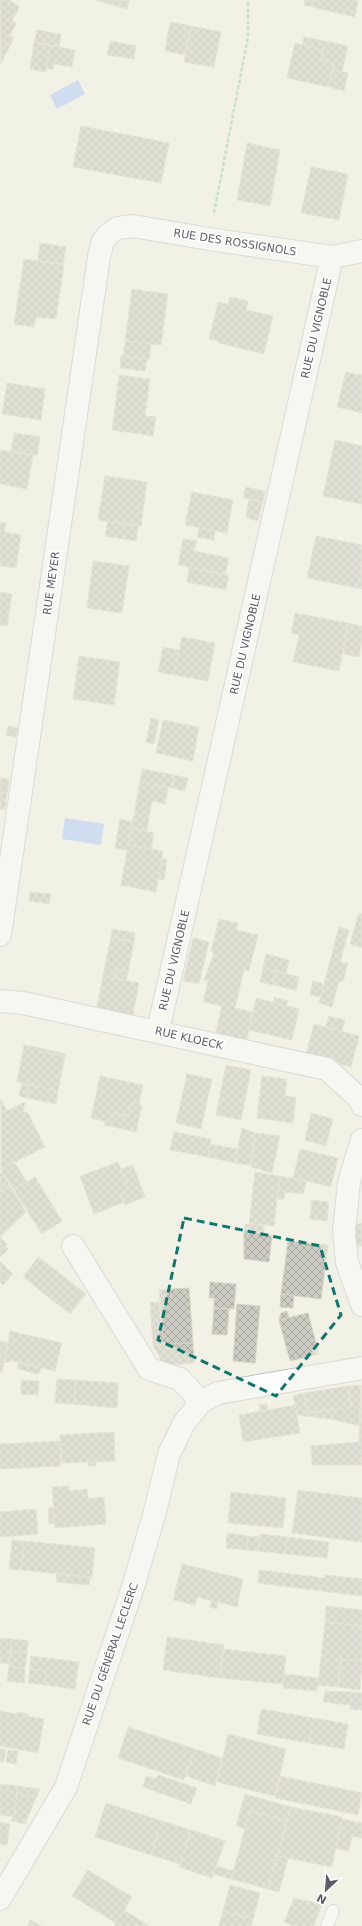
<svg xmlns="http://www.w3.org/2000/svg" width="362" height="1926" font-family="'DejaVu Sans',sans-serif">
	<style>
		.water { fill: #a8c5ff }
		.building { fill: url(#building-cross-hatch); stroke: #d7d5c3 }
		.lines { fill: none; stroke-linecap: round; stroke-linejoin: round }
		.service-casing { stroke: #bfc1c8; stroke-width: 14 }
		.minor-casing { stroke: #bfc1c8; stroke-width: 24 }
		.path { stroke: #98ccb3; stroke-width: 2.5; stroke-dasharray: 4 2; stroke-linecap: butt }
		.service { stroke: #fff; stroke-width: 12 }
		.minor { stroke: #fff; stroke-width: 22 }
		.marked { fill: none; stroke: #0f766e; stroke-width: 3; stroke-dasharray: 8 5; stroke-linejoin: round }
		.labels { text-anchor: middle; stroke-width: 3.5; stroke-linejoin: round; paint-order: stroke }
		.street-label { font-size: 11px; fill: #5d5f68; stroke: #fff }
	</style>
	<defs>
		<pattern id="building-cross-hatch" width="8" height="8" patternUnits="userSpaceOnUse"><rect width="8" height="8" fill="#ccccc2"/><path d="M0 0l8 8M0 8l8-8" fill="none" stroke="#a9a9a1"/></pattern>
	</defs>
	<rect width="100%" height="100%" fill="#f1f1e6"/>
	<path class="water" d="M78,80L85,94L57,109L50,95Z
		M65,818L104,824L101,845L62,839Z"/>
	<path class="building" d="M0,0H9L20,6L12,21L16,23L10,36L14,38L1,64Z
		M95,0H129L127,9Z
		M305,0H358L355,17L304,5Z
		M170,22L191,26L185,55L165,51Z
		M191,26L221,32L214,67L184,62Z
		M37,30L61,34L59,47L34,42Z
		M304,37L325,41L323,50L302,45Z
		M110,41L136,46L134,59L107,55Z
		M325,41L348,46L342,72L332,70L334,63L321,60Z
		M34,42L50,45L46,72L30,69Z
		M295,43L323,50L321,60L334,63L329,87L287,78Z
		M50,45L75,50L72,67L54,64L53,69L46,68Z
		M332,70L348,73L344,91L329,87Z
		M81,126L169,143L161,183L73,167Z
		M247,143L280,150L270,206L237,200Z
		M311,167L348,174L339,220L301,213Z
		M40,243L66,247L63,264L38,261Z
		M24,259L64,265L56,319L36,317L34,327L14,324Z
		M132,289L168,294L161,345L125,341Z
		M230,297L248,301L246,310L273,316L264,354L219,343V341L209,339L218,302L228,304Z
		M125,341L151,344L149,360L123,356Z
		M121,356L147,359L145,371L120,368Z
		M346,372L362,375V413L337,407Z
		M119,375L150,379L145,416L156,417L153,436L112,430Z
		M7,383L45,389L41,420L2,414Z
		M14,433L40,437L37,455L11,452Z
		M335,440L362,446V504L323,496Z
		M0,450L33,455L27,489L0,484Z
		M105,476L147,482L141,526L98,520Z
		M246,487L265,491L263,502L243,498Z
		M192,492L233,500L227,533L185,525Z
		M249,499L263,502L258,521L246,518Z
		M108,521L138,526L136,541L105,536Z
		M0,522L6,523L4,532L21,535L16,568L0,566Z
		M199,528L215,531L214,540L197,537Z
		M316,536L362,545V566L357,588L307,578Z
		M183,539L197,541L194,551L229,558L225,575L178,565Z
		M93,561L129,566L122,613L87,608Z
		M362,566V589L357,588Z
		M189,568L229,575L226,590L187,582Z
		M0,592L12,594L7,626L0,625Z
		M295,613L348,623L339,671L293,662L299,635L291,633Z
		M348,623L362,626V642L359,657L343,654Z
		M182,637L215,643L208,681L174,675Z
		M163,647L179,650L174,675L158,672Z
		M79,656L120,662L114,705L73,699Z
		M151,718L159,720L154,744L146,742Z
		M163,720L199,727L193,761L156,753Z
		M8,726L18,728L16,737L6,735Z
		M142,769L174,775L172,788L140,782Z
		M174,775L188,778L185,791L172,788Z
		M0,778L9,779L7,794L0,793Z
		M140,782L168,788L165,804L152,801L149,817L134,815Z
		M0,793L7,794L5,809H0Z
		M134,815L149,817L147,831L131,828Z
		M120,819L133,822L127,850L115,848Z
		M131,828L154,833L151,849L128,845Z
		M128,845L163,851L156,892L121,885Z
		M162,859L167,860L164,880L158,879Z
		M30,892L51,894L49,904L29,901Z
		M359,913L362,914V948L350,944Z
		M219,919L238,923L236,930L258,935L249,971L244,970L235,1008L253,1012L246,1043L215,1035L222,1006L203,1002L208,981L204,980L214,953L211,952Z
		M339,927L349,930L340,962L348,963L343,982L339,981L332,1007L319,1003Z
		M112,929L135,933L134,942L111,937Z
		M111,937L134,942L128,972L116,969L114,978L103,976Z
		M193,938L209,942L199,984L183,981Z
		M266,954L289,960L286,973L263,968Z
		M263,968L276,971L273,985L260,982Z
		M116,969L128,972L126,981L114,978Z
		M276,971L299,977L296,990L273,985Z
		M103,976L139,983L132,1019L96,1012Z
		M313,981L324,984L321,997L310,995Z
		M274,997L288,1001L286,1006L273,1003Z
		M256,998L299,1009L292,1040L249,1030Z
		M329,1016L345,1020L342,1031L326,1027Z
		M314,1024L359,1036L351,1067L306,1055Z
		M24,1045L40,1048L39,1051L65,1056L58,1091L17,1082Z
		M40,1048L66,1054L65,1056L39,1051Z
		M226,1065L251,1070L241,1120L216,1115Z
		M187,1074L212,1079L201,1129L176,1123Z
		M100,1076L143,1085L139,1104L131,1102L128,1116L111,1113L109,1122L91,1118Z
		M262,1076L287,1079L285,1096L296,1097L293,1123L257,1118Z
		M22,1083L29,1085L27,1098L19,1096Z
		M29,1085L58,1091L56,1104L27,1098Z
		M1,1099L7,1111L25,1102L23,1112L27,1121L31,1119L45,1147L1,1169Z
		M131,1102L142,1105L136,1132L104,1125L105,1121L109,1122L111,1113L128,1116Z
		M23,1112L28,1113L31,1119L27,1121Z
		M311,1113L333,1119L326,1146L305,1140Z
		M242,1128L255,1133L251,1165L235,1163Z
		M174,1132L211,1139L208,1157L170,1150Z
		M255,1133L280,1136L272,1173L251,1167Z
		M210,1144L238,1149L235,1163L208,1157Z
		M300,1149L338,1158L331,1187L293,1178Z
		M14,1162L27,1182L14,1190L1,1169Z
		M118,1162L129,1189L121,1192L124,1202L94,1214L80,1176Z
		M133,1165L145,1197L125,1205L121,1192L129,1189L121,1169Z
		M2,1172L9,1184L0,1192V1174Z
		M255,1172L280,1176L274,1226L249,1223Z
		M280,1176L306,1181L303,1194L278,1191Z
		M35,1177L62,1221L42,1234L14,1190Z
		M9,1184L26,1212L0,1237V1192Z
		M278,1191L285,1192L284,1199H277Z
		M312,1200L329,1202L327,1221L310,1219Z
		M362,1223V1246H356L353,1225Z
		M245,1224L264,1225L263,1234L244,1232Z
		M244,1232L272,1235L269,1262L244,1259Z
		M0,1237L7,1244L5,1246L8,1249L0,1257Z
		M288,1241L328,1245L321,1299L281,1294Z
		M38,1257L58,1272L42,1292L23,1277Z
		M0,1261L13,1274L3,1285L0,1282Z
		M58,1272L86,1294L70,1314L42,1292Z
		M210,1282L236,1284L234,1309L214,1308V1298H209Z
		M189,1288L193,1343L163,1344L159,1290Z
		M281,1294L294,1295L293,1308L280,1307Z
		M159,1302L163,1344L153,1345L150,1303Z
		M237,1304L260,1306L255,1363L233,1361Z
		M214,1308L229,1309L227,1335L212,1334Z
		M287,1311L289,1318L279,1320L281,1313Z
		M308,1313L319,1354L290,1361L279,1320Z
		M10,1331L62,1343L55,1371L10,1360L9,1363L5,1362Z
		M0,1341L8,1343L2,1373L0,1372Z
		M193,1343L194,1363L169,1365L162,1362L153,1345Z
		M19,1363L41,1368L39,1374L17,1369Z
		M57,1379L76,1380L74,1404L55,1403Z
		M21,1380L39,1381L38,1395L21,1394Z
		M76,1380L118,1383L117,1408L74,1404Z
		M361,1385L359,1426L331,1419L297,1415L293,1396L304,1393L307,1413L351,1407L348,1386Z
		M361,1385L362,1465H312L311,1446L359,1442Z
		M348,1386L351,1407L307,1413L304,1393Z
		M267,1404L268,1410L260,1411L259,1405Z
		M295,1405L300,1433L243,1442L239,1415Z
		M114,1432L115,1461L62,1463L60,1435Z
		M60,1441L61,1466L23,1468L22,1443Z
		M22,1443L23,1468L0,1469V1444Z
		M88,1462H96V1466H89Z
		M69,1486L70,1491L87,1489L88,1499L104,1497L106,1524L55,1528L52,1487Z
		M298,1490L362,1498V1542L292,1533Z
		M231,1492L286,1498L283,1528L228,1523Z
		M48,1508H53L55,1523L49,1524Z
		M36,1509L38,1534L0,1537V1512Z
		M227,1533L248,1536L247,1550L226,1548Z
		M260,1534L287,1537L285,1554L258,1551Z
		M248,1536L260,1537L258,1551L247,1550Z
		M287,1537L329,1542L327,1558L285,1554Z
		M12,1540L24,1541L21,1570L9,1569Z
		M24,1541L95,1548L92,1577L21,1570Z
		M182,1564L243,1579L237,1607L197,1597L195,1605L173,1600Z
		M259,1570L324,1578L325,1575L362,1579V1596L258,1583Z
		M57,1573L68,1575L67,1583L56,1582Z
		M68,1575L90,1577L89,1585L67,1583Z
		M212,1601L218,1602L217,1609L210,1607Z
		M326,1606L362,1610V1626L325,1622Z
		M325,1622L362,1626V1661L341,1659L338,1687L318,1685Z
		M167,1637L224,1645L220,1678L163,1670Z
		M0,1638L12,1639L9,1664L0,1663Z
		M12,1639L28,1641L27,1653L10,1652Z
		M223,1649L286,1656L283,1684L220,1678Z
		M10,1652L27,1653L25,1668L9,1667Z
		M31,1656L79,1662L75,1689L45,1685L46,1671L30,1669Z
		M341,1659L362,1661L360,1690L338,1687Z
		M9,1667L25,1668L24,1683L7,1681Z
		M30,1669L46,1671L45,1685L28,1683Z
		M284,1674L319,1678L317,1691L283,1688Z
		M325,1691L351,1692L350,1705L323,1702Z
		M351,1692L362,1693V1710L350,1709Z
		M261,1709L313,1718L309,1743L257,1734Z
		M0,1711L16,1714L17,1712L28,1714L27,1716L44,1719L38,1753L0,1746Z
		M313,1718L348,1724L344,1749L309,1743Z
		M128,1727L195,1749L184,1780L118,1758Z
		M228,1734L286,1749L275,1796L217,1782Z
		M0,1749H6L4,1762H0Z
		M195,1749L222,1758L215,1786L186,1776Z
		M8,1750L18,1751L16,1764L6,1762Z
		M158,1775L197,1788L191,1804L143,1787L146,1776L156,1779Z
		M280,1776L362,1793L358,1815L275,1798Z
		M0,1784L18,1786L14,1817L0,1815Z
		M18,1786L40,1789L36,1798L17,1793Z
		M17,1793L36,1798L25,1824L11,1821L14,1817Z
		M245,1794L291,1807L287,1821L250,1811L245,1829L236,1826Z
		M106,1803L162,1821L151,1855L95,1837Z
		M291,1807L342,1817L332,1867L277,1856Z
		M250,1811L287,1821L268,1889L231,1879Z
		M342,1819L362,1823V1838L352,1836L349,1851L336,1849Z
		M162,1821L191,1830L180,1864L151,1855Z
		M0,1822L10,1824L7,1845L0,1844Z
		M191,1830L225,1841L212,1878L179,1867Z
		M277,1856L288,1859L279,1892L268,1889Z
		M216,1866L234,1871L231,1879L214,1874Z
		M88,1870L132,1897L116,1923L72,1896Z
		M230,1885L260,1893L253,1919L223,1911Z
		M294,1898L322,1904L314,1926H294L284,1922Z
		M124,1910L149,1926H114Z
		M223,1911L253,1919L251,1926H219Z
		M31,1920L41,1926H27Z"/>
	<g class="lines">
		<g class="service-casing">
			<path id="service" d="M327,1926L333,1911"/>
		</g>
		<g class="minor-casing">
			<path id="minor" d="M0,935L99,257L103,241L109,234L118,228L133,226L209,239L332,257L362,251
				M0,1001L23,1003L327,1069L360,1099L362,1105
				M158,1031L332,257
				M362,1140L349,1182L344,1231L347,1262L362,1305
				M73,1246L149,1369L180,1379L201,1402
				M0,1899L66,1787L134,1584L154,1515L169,1454L184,1423L201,1402L218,1393L362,1368"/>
		</g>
		<path class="path" d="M214,213L248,37V0"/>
		<use href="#service" class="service"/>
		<use href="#minor" class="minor"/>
	</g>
	<path d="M0 0H362V1926H0ZM184,1218L320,1246L341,1315L276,1396L158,1340Z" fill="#f1f1e6" fill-opacity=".55" fill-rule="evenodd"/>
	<path class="marked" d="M184,1218L320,1246L341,1315L276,1396L158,1340Z"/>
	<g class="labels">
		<g class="street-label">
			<text transform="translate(235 242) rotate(9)" y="4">RUE DES ROSSIGNOLS</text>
			<text transform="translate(316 328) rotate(-77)" y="4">RUE DU VIGNOBLE</text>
			<text transform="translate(51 583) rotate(-82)" y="4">RUE MEYER</text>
			<text transform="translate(245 644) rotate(-77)" y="4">RUE DU VIGNOBLE</text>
			<text transform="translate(174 960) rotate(-77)" y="4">RUE DU VIGNOBLE</text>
			<text transform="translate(189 1038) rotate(13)" y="4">RUE KLOECK</text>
			<text transform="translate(110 1654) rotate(-71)" y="4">RUE DU GÉNÉRAL LECLERC</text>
		</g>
	</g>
	<g transform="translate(326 1890) rotate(206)" stroke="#ffffff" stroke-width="3" paint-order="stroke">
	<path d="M0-3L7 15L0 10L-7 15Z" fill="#5d5f68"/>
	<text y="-6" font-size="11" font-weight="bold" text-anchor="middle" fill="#5d5f68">N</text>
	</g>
</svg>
